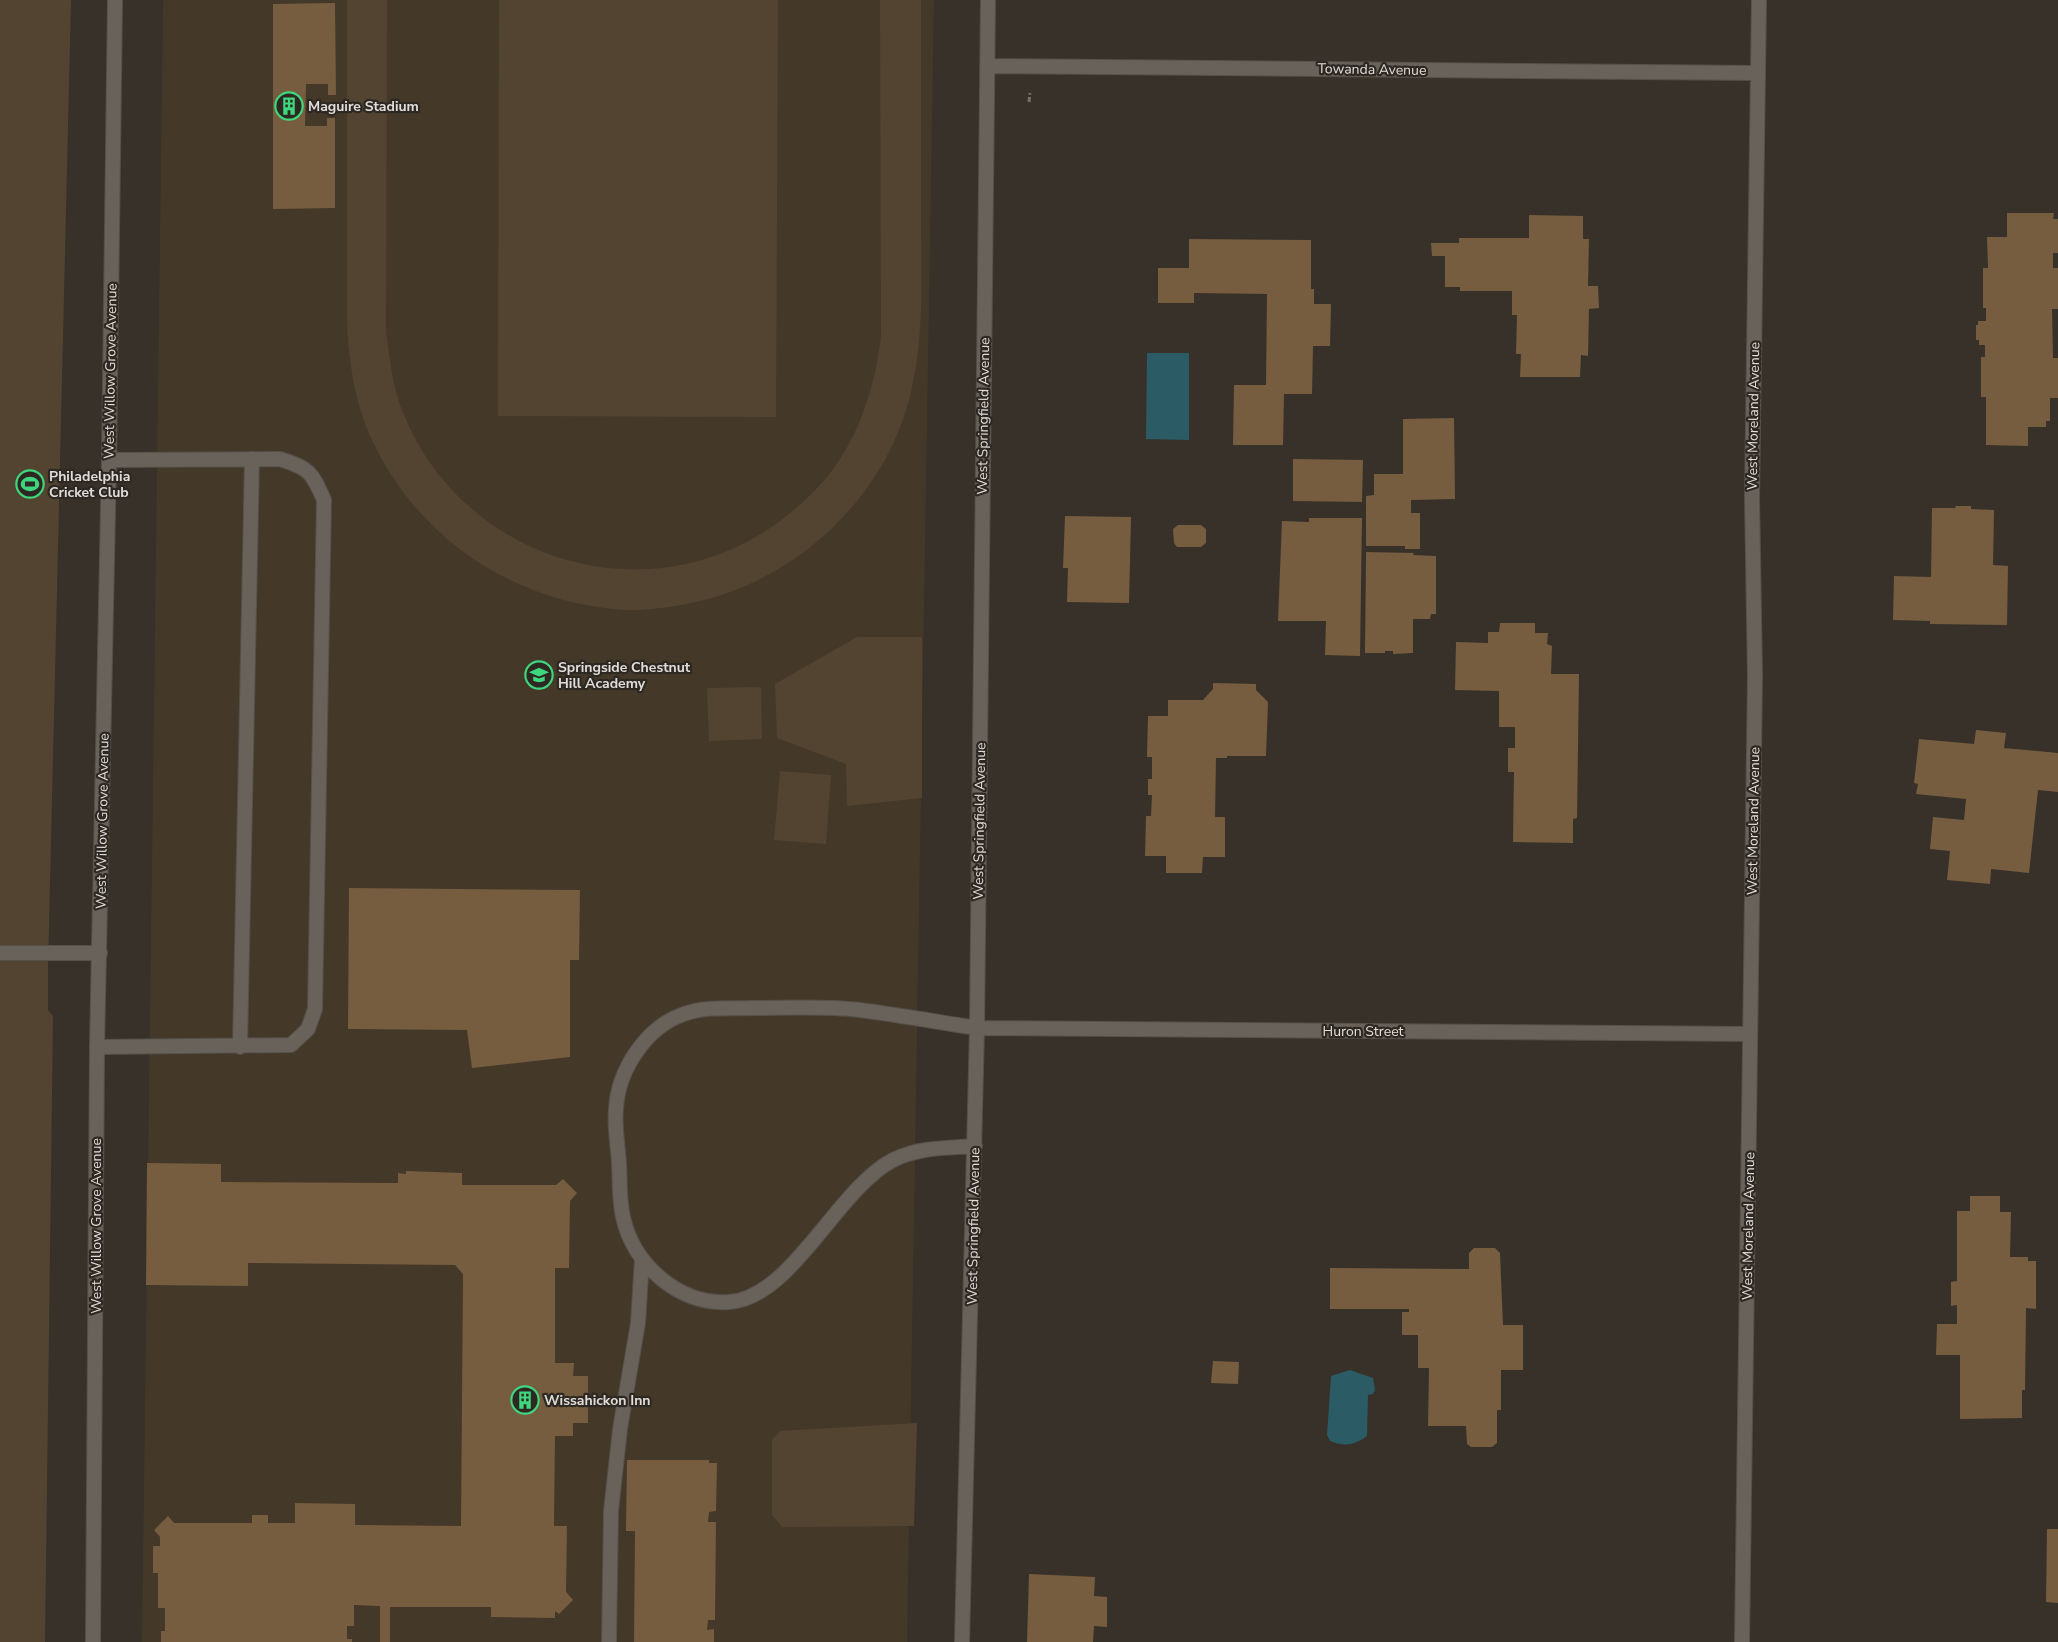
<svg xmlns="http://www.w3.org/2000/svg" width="2058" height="1642" font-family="'Nunito Sans',sans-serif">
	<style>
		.education { fill: #443829 }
		.green { fill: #534432 }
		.water { fill: #2b5b65 }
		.building { fill: #765d3f }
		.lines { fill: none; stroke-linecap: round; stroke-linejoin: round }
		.service-casing { stroke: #55504a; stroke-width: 16 }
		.minor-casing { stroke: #55504a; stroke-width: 16 }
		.path { stroke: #77726c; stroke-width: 3; stroke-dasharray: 5 2.5; stroke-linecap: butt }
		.service { stroke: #69625a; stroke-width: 14 }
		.minor { stroke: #69625a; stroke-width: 14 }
		.labels { text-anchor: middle; stroke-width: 4.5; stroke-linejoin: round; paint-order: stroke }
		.street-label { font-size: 14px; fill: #e0dcd8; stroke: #2d2821 }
		.poi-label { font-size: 14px; font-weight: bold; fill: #e0dcd8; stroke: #2d2821; text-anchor: start }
	</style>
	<rect width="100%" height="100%" fill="#37312a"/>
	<path class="education" d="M163,0H934L907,1642H142Z"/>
	<path class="green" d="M0,0H71L48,968V1010L53,1016L45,1642H0Z
		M347,0H387L386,332C390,359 392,385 402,410C463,566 658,621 789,514C807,499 825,482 838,462C863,425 875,382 881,338L880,0H921C921,72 921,143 921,215C921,293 927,372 893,444C852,530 769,592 675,606C659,608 642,611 626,610C517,604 420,541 373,442C355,405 349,363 347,323Z
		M499,0H778L776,417L498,416Z
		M857,637H922V798L847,806L846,764L777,738L775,684Z
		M761,687L762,739L709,741L707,688Z
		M780,771L831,775L826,844L774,840Z
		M917,1423L914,1526L782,1527L772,1515V1440L780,1431Z"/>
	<path class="water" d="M1147,353H1189V440L1146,439Z
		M1350,1370L1373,1378L1375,1390L1373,1394L1368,1395L1367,1436C1355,1445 1344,1447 1330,1441L1327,1435L1331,1376Z"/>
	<path class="building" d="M335,3L336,95H328V84H306L305,126H327V118H335V208L273,209V4Z
		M2007,213H2054L2053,219H2058V253H2053V268H2058V309H2052L2053,358H2058V398H2050V421H2046V427H2028V446L1986,445V397H1981V357H1985V345H1979V340H1976V325H1978V321H1986V308H1983V268H1988L1987,237H2007Z
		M1529,215L1583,216V239H1589L1588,286H1598L1599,308L1589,309L1588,356L1581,355L1580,377H1520L1521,354H1516L1517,315H1512V291H1460V287H1445V256H1432L1431,243H1459V238H1529Z
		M1189,239L1311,240V289H1314V304H1331L1330,346H1313L1312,394H1284L1283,445H1233L1234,385H1266L1267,294L1194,293V303H1158V268H1189Z
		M1454,418L1455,499L1411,500V513H1420V549H1405V546H1366V496L1374,495V474H1403V419Z
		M1293,459L1363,460L1362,502L1293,501Z
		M1955,506H1971V509L1994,510L1993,565L2008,566L2007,625L1930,624V621L1893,620L1894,576L1931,577L1932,508H1956Z
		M1065,516L1131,517L1129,603L1067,602L1068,568H1063Z
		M1309,518H1362L1360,656L1325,655L1326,621H1278L1282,521L1309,522Z
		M1178,525H1201L1206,529V543L1201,547H1177L1174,543L1173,529Z
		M1366,552L1414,553L1413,555L1436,556V614H1431L1430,619H1413V653L1393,654V651H1385V653H1365Z
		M1500,623H1535V633H1548L1547,644L1552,646L1551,674H1579L1577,818L1573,819V843L1513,842L1514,772H1508V748H1515V727H1499V691L1455,690L1456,642L1488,643V632H1499Z
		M1213,683L1256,684V690L1268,702L1266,756H1227V758H1216L1215,817H1225V857H1203L1202,873H1166V856H1145L1146,816H1151L1152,795H1148V779H1152V757H1147L1148,716H1168V700H1203L1213,689Z
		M1976,730L2006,733L2004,748L2058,753V792L2038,790L2029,873L1991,869L1990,884L1947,880L1950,851L1930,849L1933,817L1964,820L1966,799L1916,794L1918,784L1914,783L1919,739L1974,744Z
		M349,888L580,890L579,960H570V1057L472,1068L467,1030L348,1029Z
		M147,1163L221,1164V1182L398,1183V1173L406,1174V1171L462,1173V1185H556L563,1179L577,1193L570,1201L569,1268H555V1363H574L573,1376H588V1423H573V1436H555L554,1526H567L566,1592L573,1600L559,1614L555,1611V1618L491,1617V1607H390V1642H380V1606L354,1605V1626H347V1639H352V1642H161V1631H165V1608H158V1573H153V1546H160V1537L154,1530L168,1516L174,1523H252V1515H268V1523H295V1503L355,1504V1525L461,1526L463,1274L455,1265L248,1263V1286L146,1285Z
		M1970,1196H2000V1212H2011L2010,1257H2028V1261H2036V1309L2026,1308L2025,1390H2022V1418L1960,1419V1355H1936L1937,1324H1957V1305L1951,1306V1282L1957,1281V1211H1970Z
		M1474,1248H1495L1500,1253L1503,1325H1523V1370H1501V1410H1497V1443L1492,1447H1471L1467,1444L1466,1426H1428L1429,1368H1418V1335H1402V1312H1409V1309H1330V1268L1469,1269V1253Z
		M1213,1361L1239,1362L1238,1384L1211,1383Z
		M627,1460H709V1463H717L716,1511L709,1512L708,1522H716L715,1620H708L707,1630L714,1629V1642H634L635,1531H626Z
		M2047,1529H2058V1603L2046,1602Z
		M1029,1574L1095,1577L1094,1596L1107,1597V1627L1094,1626L1093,1642H1027Z"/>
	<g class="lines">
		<g class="service-casing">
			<path id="service" d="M0,953H100
				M97,1047L291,1045L308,1029L315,1009L324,500C312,472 309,468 280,459L109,460
				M240,1047L252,459
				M975,1146C947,1148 919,1147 893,1160C837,1189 792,1298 729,1302C678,1305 633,1264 623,1217C619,1200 620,1180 619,1163C618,1145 614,1126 616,1109C618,1070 646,1027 684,1014C705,1006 730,1009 752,1008C788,1008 825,1006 860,1010C899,1015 938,1022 977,1028
				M609,1642L611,1511L620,1429L638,1323L642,1259"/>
		</g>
		<g class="minor-casing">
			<path id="minor" d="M987,66L1757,73
				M977,1028L1748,1034
				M93,1642L97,1047L109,460L115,0
				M962,1642L977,1028L988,0
				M1742,1642L1755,676L1752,498L1759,0"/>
		</g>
		<path class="path" d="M1029,102L1030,93"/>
		<use href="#service" class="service"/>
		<use href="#minor" class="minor"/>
	</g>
	<defs>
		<g id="building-ring" transform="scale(1.4375)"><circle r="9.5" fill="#2d2821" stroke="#3fd77d" stroke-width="1.5"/><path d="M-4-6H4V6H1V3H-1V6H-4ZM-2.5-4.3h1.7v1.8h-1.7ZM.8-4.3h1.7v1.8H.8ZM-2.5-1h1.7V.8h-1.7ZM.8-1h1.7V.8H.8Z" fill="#3fd77d"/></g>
		<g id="stadium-ring" transform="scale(1.4375)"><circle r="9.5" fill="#2d2821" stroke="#3fd77d" stroke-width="1.5"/><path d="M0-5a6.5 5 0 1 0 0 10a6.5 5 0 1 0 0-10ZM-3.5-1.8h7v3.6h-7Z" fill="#3fd77d"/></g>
		<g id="school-ring" transform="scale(1.4375)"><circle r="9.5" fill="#2d2821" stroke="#3fd77d" stroke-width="1.5"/><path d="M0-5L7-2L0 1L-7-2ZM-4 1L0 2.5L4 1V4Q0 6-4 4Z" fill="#3fd77d"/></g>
	</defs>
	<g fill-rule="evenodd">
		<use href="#building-ring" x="289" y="106"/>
		<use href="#stadium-ring" x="30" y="484"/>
		<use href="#school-ring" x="539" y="675"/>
		<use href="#building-ring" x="525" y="1400"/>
	</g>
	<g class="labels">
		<g class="street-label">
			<text transform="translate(1372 69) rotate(1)" y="5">Towanda Avenue</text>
			<text transform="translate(110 371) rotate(-89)" y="5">West Willow Grove Avenue</text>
			<text transform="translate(983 416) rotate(-89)" y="5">West Springfield Avenue</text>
			<text transform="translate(1753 416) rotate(-89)" y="5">West Moreland Avenue</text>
			<text transform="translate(102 821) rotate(-89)" y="5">West Willow Grove Avenue</text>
			<text transform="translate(979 821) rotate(-89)" y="5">West Springfield Avenue</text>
			<text transform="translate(1753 821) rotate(-89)" y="5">West Moreland Avenue</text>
			<text x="1363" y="1036">Huron Street</text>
			<text transform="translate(96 1226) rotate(-90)" y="5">West Willow Grove Avenue</text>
			<text transform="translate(973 1226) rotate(-89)" y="5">West Springfield Avenue</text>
			<text transform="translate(1748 1226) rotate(-89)" y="5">West Moreland Avenue</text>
		</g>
		<g class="poi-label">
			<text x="308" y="111">Maguire Stadium</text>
			<text x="49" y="481">Philadelphia<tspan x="49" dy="16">Cricket Club</tspan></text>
			<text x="558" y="672">Springside Chestnut<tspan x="558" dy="16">Hill Academy</tspan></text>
			<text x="544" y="1405">Wissahickon Inn</text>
		</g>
	</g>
</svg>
